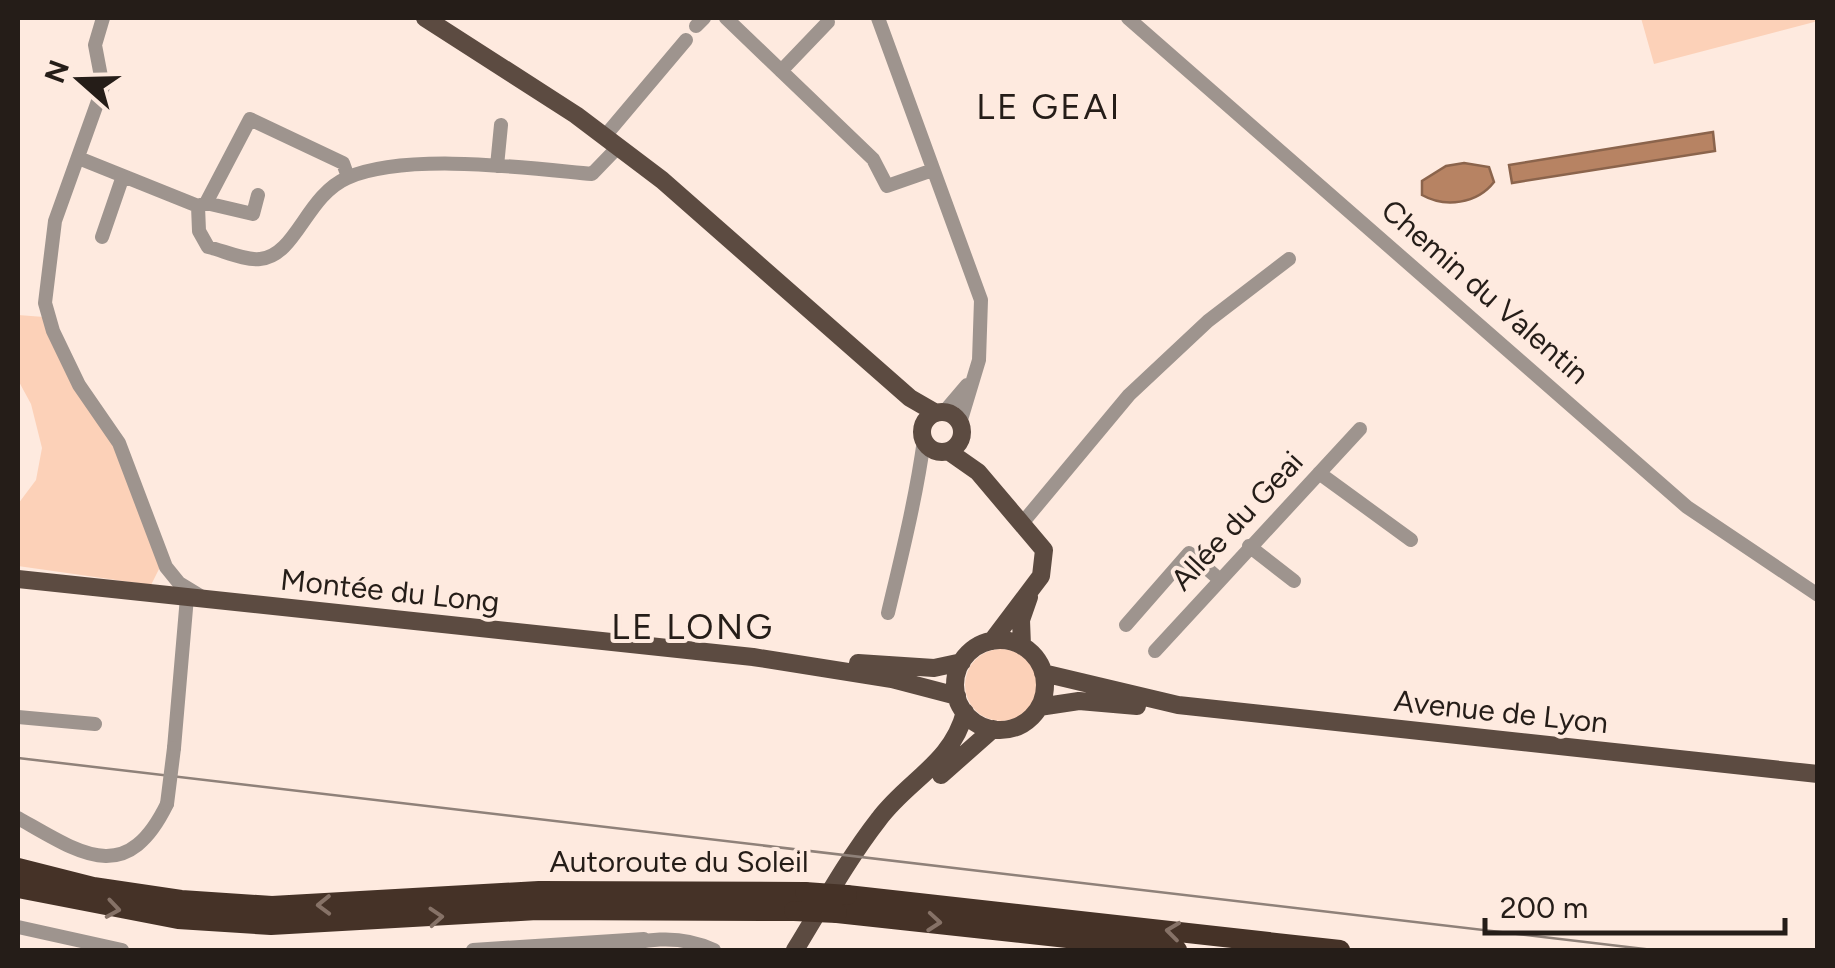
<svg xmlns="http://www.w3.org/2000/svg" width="1835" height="968" font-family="Figtree,sans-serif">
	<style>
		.green { fill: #fcd1b8 }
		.water { fill: #b78363; stroke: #8b644c; stroke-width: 2.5 }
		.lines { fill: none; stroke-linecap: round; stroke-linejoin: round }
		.minor { stroke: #9e948e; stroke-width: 14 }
		.major { stroke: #5c4b41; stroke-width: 18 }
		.highway { stroke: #453227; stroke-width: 20 }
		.rail { stroke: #8f8179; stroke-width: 2.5 }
		.minor-bridge { stroke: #9e948e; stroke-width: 14 }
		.highway-bridge { stroke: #453227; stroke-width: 20 }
		.oneway { stroke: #867267 }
		.labels { text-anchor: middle; stroke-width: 8; stroke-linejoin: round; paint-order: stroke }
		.street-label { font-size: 30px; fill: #251d18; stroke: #feeadf }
		.quarter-label { font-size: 35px; letter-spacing: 2.5px; fill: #251d18; stroke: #feeadf }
	</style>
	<rect width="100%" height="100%" fill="#feeadf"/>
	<path class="green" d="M1641,18H1817L1818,21L1654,64Z
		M18,315L44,317L113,444L160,567L151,585L18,566V504L36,480L42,448L31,404L18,380Z
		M965 685a36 36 0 1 1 72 0a36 36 0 1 1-72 0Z"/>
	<path class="water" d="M1713,132L1715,151L1512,183L1509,165Z
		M1464,163L1489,167L1494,182C1477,204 1445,208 1422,195V181L1446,166Z"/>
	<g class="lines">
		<path class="minor" d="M103,18L95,45L103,87L55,221L45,303L53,331L79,385L119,443L166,567L179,583L202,597
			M726,18L873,159L887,186L930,171
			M878,18L981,300L979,360L960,423
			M1128,18L1687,507L1818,595
			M696,26L704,18
			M781,71L828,22
			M605,136L686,40
			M81,159L198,206L199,231L208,247C222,250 245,261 260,259C296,256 306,196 347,178C406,152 527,168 592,174L619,146
			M497,166L501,125
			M206,203L253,214L258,195
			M198,206L206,203L250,119L343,163L348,177
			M102,237L123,176
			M944,412L967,385
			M1319,473L1411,540
			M1024,521L1129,395L1208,321L1289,259
			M1249,546L1294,581
			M888,613C902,554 916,498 924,440
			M1126,625L1189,553L1219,579
			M1155,651L1360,429
			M18,717L95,724
			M174,748L187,597
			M18,818C80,853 126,888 167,804
			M18,927L122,950
			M473,950L644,939
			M606,950C642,939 678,933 714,950"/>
		<path class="major" d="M425,18L576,115L662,180L910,398L936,413
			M922 432a20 20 0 1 1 40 0a20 20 0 1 1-40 0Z
			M948,451L978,472L1044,550L1041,576L992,641
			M18,579L753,657L892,679L957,696
			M955 685a45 45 0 1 1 90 0a45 45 0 1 1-90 0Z
			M1022,646L1021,620L1029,597
			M858,663L934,668L962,662
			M1043,673L1178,705L1818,774
			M1039,707L1079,701L1137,706
			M941,775L993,729
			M795,950C822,906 847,860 879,819C908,780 952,763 965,712"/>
		<path class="highway" d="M18,868L93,887L181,900L272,906L539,891L805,892
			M18,888L178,919L271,925L537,910L794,911
			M847,895L1340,950
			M837,913L1177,950"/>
		<path class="rail" d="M18,758L1653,950"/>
		<path class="minor-bridge" d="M167,804L174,748"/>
		<path class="highway-bridge" d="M805,892L847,895
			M794,911L837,913"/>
	</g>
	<defs><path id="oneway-chevron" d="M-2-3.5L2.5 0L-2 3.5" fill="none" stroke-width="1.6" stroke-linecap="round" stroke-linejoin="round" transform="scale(2.5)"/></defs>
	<g class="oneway">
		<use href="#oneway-chevron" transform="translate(324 905) rotate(179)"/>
		<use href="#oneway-chevron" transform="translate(113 909) rotate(9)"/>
		<use href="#oneway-chevron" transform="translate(436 917) rotate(-4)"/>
		<use href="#oneway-chevron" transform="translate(934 922) rotate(5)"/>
		<use href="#oneway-chevron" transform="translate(1173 931) rotate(-173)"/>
	</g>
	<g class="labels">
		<g class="street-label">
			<text transform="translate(1485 292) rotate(41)" y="10">Chemin du Valentin</text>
			<text transform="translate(1237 521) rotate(-47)" y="10">Allée du Geai</text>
			<text transform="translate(390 591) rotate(6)" y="10">Montée du Long</text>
			<text transform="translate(1501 712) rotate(6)" y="10">Avenue de Lyon</text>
			<text x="679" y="872">Autoroute du Soleil</text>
		</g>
		<g class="quarter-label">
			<text x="1049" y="119">LE GEAI</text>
			<text x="693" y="639">LE LONG</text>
		</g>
	</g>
	<rect width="1835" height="968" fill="none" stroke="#251d18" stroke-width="40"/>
	<g transform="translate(80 80) rotate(290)" stroke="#feeadf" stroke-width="8" paint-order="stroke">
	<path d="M0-8L18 38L0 25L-18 38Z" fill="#251d18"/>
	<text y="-15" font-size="28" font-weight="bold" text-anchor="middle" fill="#251d18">N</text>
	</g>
	<path d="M1485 918v15h300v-15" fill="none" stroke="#251d18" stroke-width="5"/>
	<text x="1500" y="918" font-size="30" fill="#251d18" stroke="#feeadf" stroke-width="8" paint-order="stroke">200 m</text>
</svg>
